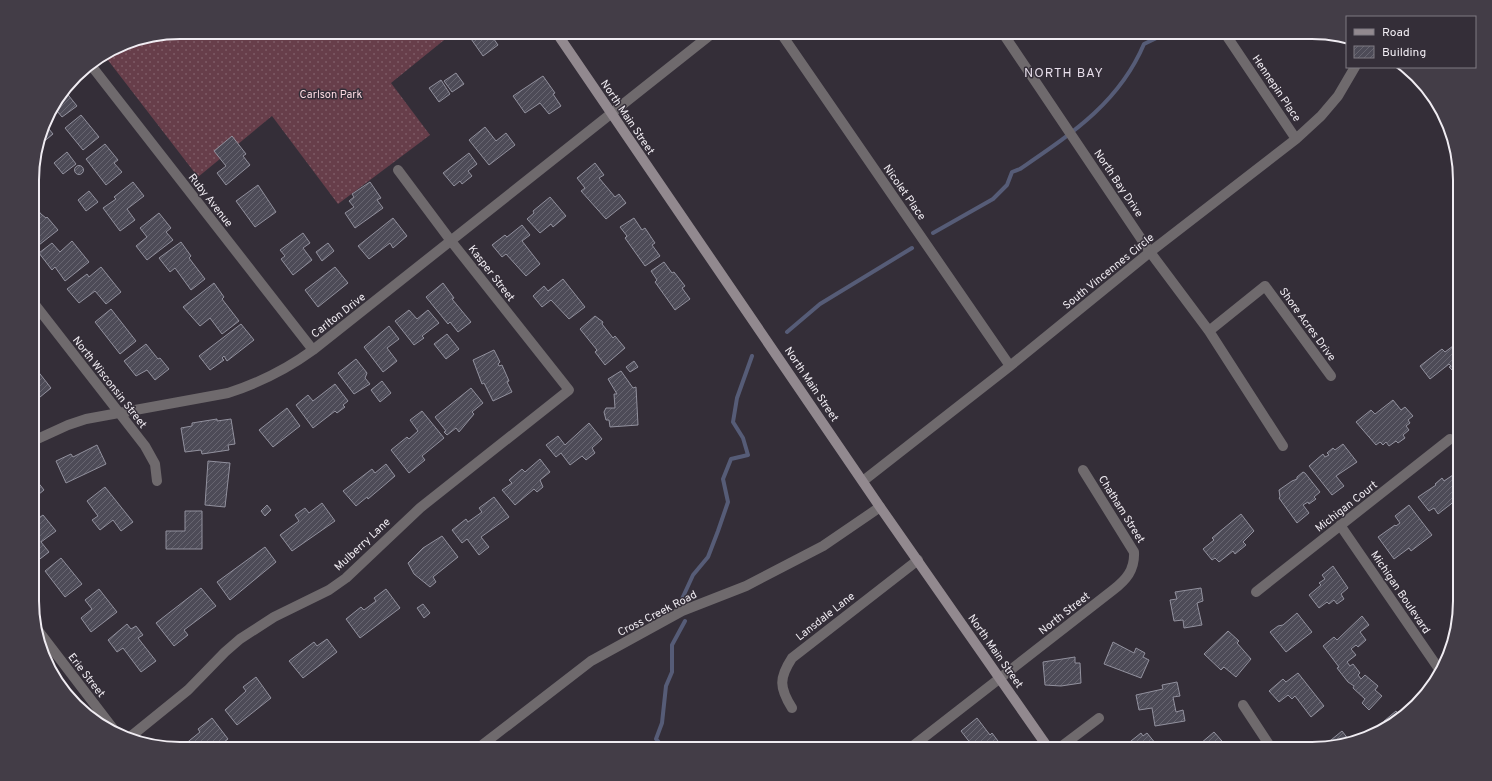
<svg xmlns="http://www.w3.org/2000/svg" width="1492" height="781" font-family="Overpass,sans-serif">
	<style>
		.grass { fill: url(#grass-dots) }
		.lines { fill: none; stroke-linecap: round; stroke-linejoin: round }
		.stream { stroke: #565c77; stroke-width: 4 }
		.building { fill: url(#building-hatch); stroke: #92919e }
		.street { stroke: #6f6a6d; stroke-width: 10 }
		.secondary { stroke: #92898f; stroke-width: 10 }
		.labels { text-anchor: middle; stroke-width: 3; stroke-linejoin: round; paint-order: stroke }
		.street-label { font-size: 11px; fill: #f0ecf2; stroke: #342e38 }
		.park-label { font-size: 11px; fill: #fbd9e1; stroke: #342e38 }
		.quarter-label { font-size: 13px; letter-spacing: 1px; fill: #e7deeb; stroke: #342e38 }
		.rim { fill: none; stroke: #f0ecf2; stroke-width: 2 }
	</style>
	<defs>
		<pattern id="grass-dots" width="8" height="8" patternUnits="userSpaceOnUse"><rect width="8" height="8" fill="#673e4a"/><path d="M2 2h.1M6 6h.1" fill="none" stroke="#7d5a65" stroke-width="1.8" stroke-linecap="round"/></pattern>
		<pattern id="building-hatch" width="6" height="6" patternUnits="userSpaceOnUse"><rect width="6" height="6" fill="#4d4b57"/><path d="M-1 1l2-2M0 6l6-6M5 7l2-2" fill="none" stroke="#676570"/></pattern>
	</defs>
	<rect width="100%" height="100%" fill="#342e38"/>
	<path class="grass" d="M180,32H454L391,83L430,135L338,204L272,116L198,177L104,55L123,43Z"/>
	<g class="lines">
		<path class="stream" d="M933,233L993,199L1007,185L1012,172L1020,169C1071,134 1119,103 1144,44L1169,32
			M787,332L820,304L912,248
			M682,599L693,575L708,557L718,531L728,502L723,479L731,459L748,455L743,438L733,422L737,398L752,356
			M671,749L664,748L656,739L662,723L666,686L672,672V645L685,621"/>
	</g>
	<path class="building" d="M474,32H489L498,45L483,56L469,36Z
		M456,73L464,84L452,92L444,81Z
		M543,76L555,93L553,94L561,106L549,114L540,103L525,113L513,96Z
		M441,80L450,94L439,102L429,88Z
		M65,91L77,106L62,117L53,106Z
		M81,115L99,137L83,150L65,128Z
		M45,124L53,134L41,144L40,143Z
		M485,127L496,141L506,133L515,145L489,165L469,140Z
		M232,136L246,154L243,156L250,165L226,185L217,173L226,166L214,151Z
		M105,144L118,160L114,163L122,172L106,185L86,159Z
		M67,152L76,164L63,174L54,163Z
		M469,153L477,164L468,171L472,176L462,184L460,181L454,186L443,173Z
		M595,163L604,175L599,178L615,197L619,194L626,203L606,219L581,191L585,188L577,178Z
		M74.5 170a4.5 4.5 0 1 1 9 0a4.5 4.5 0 1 1-9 0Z
		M133,182L144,196L127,209L135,220L120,231L103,208L116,199L114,197Z
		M370,182L381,198L377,200L383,208L355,228L345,213L354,207L349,201L354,197L352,194Z
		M258,185L276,212L255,227L236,201Z
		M89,191L98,202L86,211L78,200Z
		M550,197L566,216L553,227L551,224L540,233L527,219L534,213L533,211Z
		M33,204L41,214L46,218L47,217L58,230L39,245L32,238Z
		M159,213L171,228L166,232L173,240L147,260L136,246L147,237L140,228Z
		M393,218L407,236L393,248L390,243L369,259L358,246Z
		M634,218L642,230L645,228L655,243L652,245L660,256L645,266L625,238L627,236L620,227Z
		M522,225L530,235L522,241L540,264L526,276L506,254L502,257L492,245L505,235L507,237Z
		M303,233L310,243L303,248L312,260L293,275L281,259L285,256L280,250Z
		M72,241L89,262L65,281L55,267L52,270L39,253L52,243L60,252Z
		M181,242L191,256L189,258L205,279L191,290L175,268L170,272L159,258Z
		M328,243L334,251L322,261L316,252Z
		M664,262L672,273L674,272L685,286L682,288L690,299L675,310L655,282L657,280L651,271Z
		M101,267L121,292L106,304L95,291L79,303L67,289L87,274L89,277Z
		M335,267L348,283L318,307L305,290Z
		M563,279L585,307L569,319L551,300L542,307L533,296L544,286L548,291Z
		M214,283L224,297L222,299L239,321L222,334L210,318L200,326L183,307Z
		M443,283L454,298L452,299L471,322L458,332L450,322L448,324L426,297Z
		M111,309L136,341L120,354L95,322Z
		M409,310L417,319L428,310L439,323L422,336L424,338L414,345L395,321Z
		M595,316L603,322L602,324L613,338L615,336L625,348L605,365L595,352L597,350L580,329Z
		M241,324L254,340L227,361L224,356L222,358L224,360L210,370L199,356Z
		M389,326L399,339L387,348L397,361L383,372L364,347Z
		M447,334L459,349L446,359L434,344Z
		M1459,337V377L1449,367L1451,366L1449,364L1430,379L1420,366L1442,349L1445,352L1457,343L1456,341Z
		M146,344L158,359L160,358L169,369L155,380L147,370L136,376L124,361Z
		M494,350L500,362L498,364L499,366L502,365L509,381L507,382L512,392L493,401L484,383L482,384L473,360Z
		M356,359L367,373L365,378L370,384L354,394L338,373Z
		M634,361L638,367L630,372L626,367Z
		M33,365L51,388L34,402L33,401Z
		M621,371L633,388L636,387L638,425L610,427L609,420H606L604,412L606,408H615L614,394H617L608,379Z
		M382,381L391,393L380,402L371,390Z
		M335,384L348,401L343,405L345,407L337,413L335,411L313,428L296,405L308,395L313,401Z
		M471,388L483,403L472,412L474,414L459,432L456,428L447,435L444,432L446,431L435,417Z
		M1393,400L1401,410L1405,407L1413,416L1408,420L1410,423L1406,426L1409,430L1403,435L1405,438L1398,443L1396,441L1389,446L1386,442L1383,445L1380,442L1376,445L1356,422L1371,410L1375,414Z
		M287,408L300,426L273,447L259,430Z
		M422,411L444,438L422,456L425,460L409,473L391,450L407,437L409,439L418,431L410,420Z
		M217,419V421L231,419L235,444L228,445L229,450L202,454L201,450L185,452L181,428L192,426V423Z
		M589,423L602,439L592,448L595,453L586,460L582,456L570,465L561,453L556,457L546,445L558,436L565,445Z
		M1343,444L1357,462L1336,476L1344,486L1332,495L1309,466L1323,454L1325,457L1329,455L1327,453L1333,448L1335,450Z
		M97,445L106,464L66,483L56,461L71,454L73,457Z
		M540,459L550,472L540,480L543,487L537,492L534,489L515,505L502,490L512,483L509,480L522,469L525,472Z
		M208,461L230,463L225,507L205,505Z
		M386,464L395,476L368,499L367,497L356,506L343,491L372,469L375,473Z
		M1303,472L1305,473L1320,492L1314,497L1316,499L1309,504L1308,502L1303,505L1309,513L1297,523L1279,498L1280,497L1279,490L1292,481L1297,479V477Z
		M1453,475L1460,484V497L1438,514L1434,508L1429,511L1418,497L1436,485L1435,484L1442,478L1444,481Z
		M33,476L44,490L33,499Z
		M105,487L133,522L121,531L113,520L100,530L92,520L98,516L87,501Z
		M494,497L509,517L481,537L489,547L479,555L467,539L462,543L452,530L466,519L468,522L482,512L479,508Z
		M322,503L335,521L292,551L280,535L299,521L295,515L305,508L309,513Z
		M267,505L271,510L265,516L261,511Z
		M1409,505L1432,535L1411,551L1409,548L1394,559L1378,537L1395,525L1396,526L1400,523L1395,516Z
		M185,511H202V549H166V531H185Z
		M1241,514L1254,531L1243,542L1246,545L1235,554L1233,551L1219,562L1215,558L1212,560L1203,549L1214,540L1212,538Z
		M43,515L56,531L41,542L49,552L36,562L33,558V522Z
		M442,536L458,557L433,577L436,582L430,587L414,574L408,563L423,548Z
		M265,547L276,562L230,600L217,582Z
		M61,558L82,584L65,597L45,571Z
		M1333,566L1348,588L1341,594L1344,599L1337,604L1334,600L1329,604L1327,602L1319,608L1309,595L1321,585L1319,583L1325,579L1322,575Z
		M201,588L216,606L184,630L188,635L174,646L156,623Z
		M1201,588L1203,601L1197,603L1202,625L1184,628L1183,620L1174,621L1170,600L1177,599L1175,592Z
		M99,589L117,612L91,632L81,618L92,609L85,600Z
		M386,589L400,608L360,638L346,619L361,607L364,610L376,601L374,598Z
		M423,604L430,613L424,618L417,608Z
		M1297,613L1312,632L1286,652L1270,632L1278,626L1283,625Z
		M1362,616L1369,625L1360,632L1366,640L1358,647L1356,645L1351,649L1356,655L1347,662L1350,666L1353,664L1360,673L1358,675L1361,679L1365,675L1378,686L1375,690L1382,696L1369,710L1362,703L1365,699L1353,688L1354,686L1348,682L1337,668L1339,667L1323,646L1334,637L1337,640Z
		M127,624L131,629L136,626L143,635L138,638L156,661L141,672L123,648L117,652L108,640Z
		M1228,631L1239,641L1237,643L1251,659L1236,677L1224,667L1221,670L1204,654Z
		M327,639L337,652L303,678L289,661L314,642L317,646Z
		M1113,642L1134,653L1136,648L1145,653L1143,657L1149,660L1141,678L1104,664Z
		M1075,657V663H1080L1081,683L1061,686L1045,685L1043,662Z
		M1298,673L1324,706L1311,717L1295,696L1292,699L1288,695L1279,702L1269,691L1283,679L1286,682Z
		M256,677L271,698L237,725L225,710L246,691L243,687Z
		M1177,682L1180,696L1173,697L1176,712L1183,710L1185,721L1155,726L1152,708L1139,710L1136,695L1163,689L1162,685Z
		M1415,704L1416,705L1394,724L1389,727L1384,721L1396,711L1400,716Z
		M212,718L228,739L215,749L211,746L208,749H179L200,732L198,729Z
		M977,718L990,735L992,733L1004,749H975L961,731Z
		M1342,731L1349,740L1353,737L1357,742L1320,749Z
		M1214,732L1229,749H1194Z
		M1141,733L1143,736L1147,733L1160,749H1121Z"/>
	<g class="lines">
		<path class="street" d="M780,32L1010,366
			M1002,32L1150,252L1209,331L1283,446
			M1224,32L1296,139
			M90,64L313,350
			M33,302L145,446L155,464L157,481
			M1209,331L1265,286L1331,376
			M33,441L68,425L86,419L228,393C259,383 287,369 313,350L714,32
			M863,481L1010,366L1150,252L1296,139L1321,116L1338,96L1355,67
			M1340,525L1441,672
			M1256,592L1450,439
			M37,629L118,735
			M1243,705L1272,749
			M792,708C779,687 779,678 792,658L918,560
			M130,737L188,690L225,652L240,639L274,617L329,590L346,578L420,508L569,390L451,241L398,170
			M477,749L591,661L682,611L746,586L823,546L880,507
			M909,749L1113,590C1126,580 1135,570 1134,552L1083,470
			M1058,749L1099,718"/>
		<path class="secondary" d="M556,32L880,507L1049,749"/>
	</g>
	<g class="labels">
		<g class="street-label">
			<text transform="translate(1277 88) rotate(56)" y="4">Hennepin Place</text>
			<text transform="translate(628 117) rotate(56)" y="4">North Main Street</text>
			<text transform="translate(1119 183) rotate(56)" y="4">North Bay Drive</text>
			<text transform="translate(905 192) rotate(55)" y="4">Nicolet Place</text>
			<text transform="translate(211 200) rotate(52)" y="4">Ruby Avenue</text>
			<text transform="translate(1108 271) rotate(-39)" y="4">South Vincennes Circle</text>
			<text transform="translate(492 273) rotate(52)" y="4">Kasper Street</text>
			<text transform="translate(338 315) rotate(-38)" y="4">Carlton Drive</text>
			<text transform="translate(1308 324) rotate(54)" y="4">Shore Acres Drive</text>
			<text transform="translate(110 382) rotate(52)" y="4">North Wisconsin Street</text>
			<text transform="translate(812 384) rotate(56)" y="4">North Main Street</text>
			<text transform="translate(1346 506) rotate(-38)" y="4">Michigan Court</text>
			<text transform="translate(1122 509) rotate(58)" y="4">Chatham Street</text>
			<text transform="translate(362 544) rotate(-43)" y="4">Mulberry Lane</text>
			<text transform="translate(1401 592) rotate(56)" y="4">Michigan Boulevard</text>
			<text transform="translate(657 613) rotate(-27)" y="4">Cross Creek Road</text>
			<text transform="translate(1064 613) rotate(-38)" y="4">North Street</text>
			<text transform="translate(825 616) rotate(-38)" y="4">Lansdale Lane</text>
			<text transform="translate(996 651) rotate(55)" y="4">North Main Street</text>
			<text transform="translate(87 675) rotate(52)" y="4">Erie Street</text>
		</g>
		<g class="park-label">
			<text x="331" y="98">Carlson Park</text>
		</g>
		<g class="quarter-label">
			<text x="1064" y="77">NORTH BAY</text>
		</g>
	</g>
	<path d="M0 0H1492V781H0ZM180 39H1312A141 141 0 0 1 1453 180V601A141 141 0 0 1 1312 742H180A141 141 0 0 1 39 601V180A141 141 0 0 1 180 39Z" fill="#433d47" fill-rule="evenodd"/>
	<path class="rim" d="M180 39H1312A141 141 0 0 1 1453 180V601A141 141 0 0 1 1312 742H180A141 141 0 0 1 39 601V180A141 141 0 0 1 180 39Z"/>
	<rect x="1346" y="16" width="130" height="52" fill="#342e38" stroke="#7f7a82"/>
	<rect x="1354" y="29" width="20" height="6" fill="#92898f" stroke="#7f7a82"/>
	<text x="1382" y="36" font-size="12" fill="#f0ecf2">Road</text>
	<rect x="1354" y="46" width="20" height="12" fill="url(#building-hatch)" stroke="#7f7a82"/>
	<text x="1382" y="56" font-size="12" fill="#f0ecf2">Building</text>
</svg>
